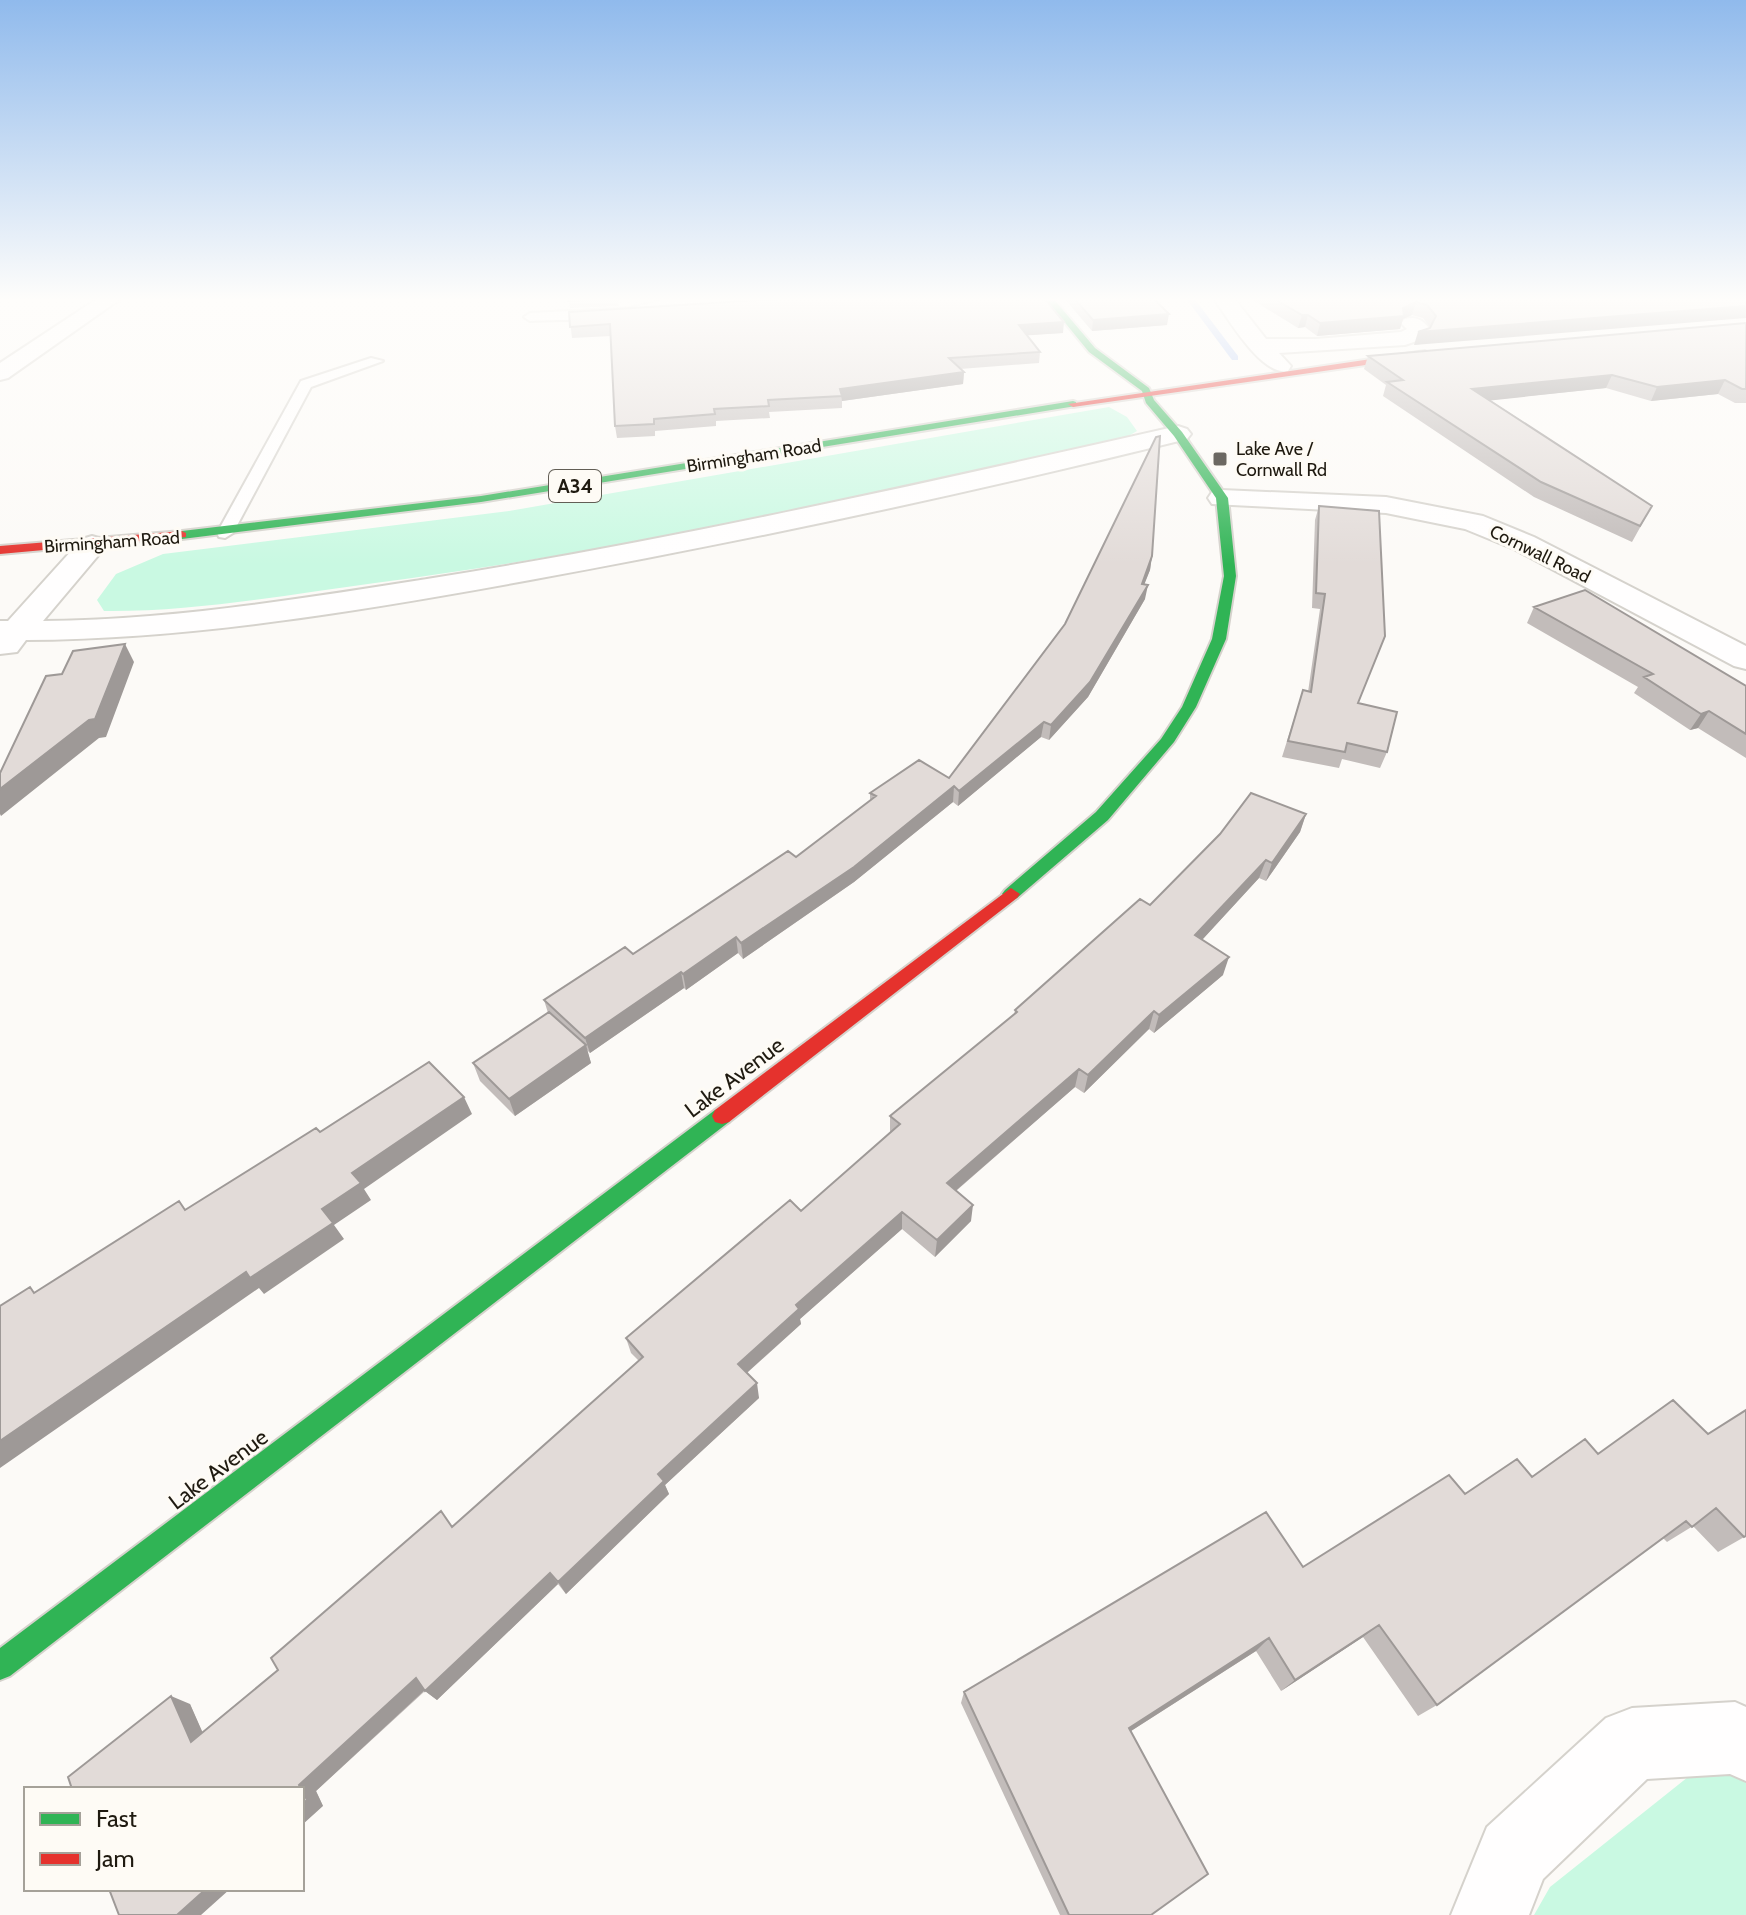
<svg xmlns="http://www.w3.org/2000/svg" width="1746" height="1915" font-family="Cabin,sans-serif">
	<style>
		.green { fill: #c9f9e2 }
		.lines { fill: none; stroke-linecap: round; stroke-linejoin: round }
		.stream { fill: #acc3f3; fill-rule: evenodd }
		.lane-casing { stroke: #d5d2cc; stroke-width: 4 }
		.street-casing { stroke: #d5d2cc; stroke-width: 4 }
		.fast-casing { stroke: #d5d2cc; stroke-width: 4 }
		.jam-casing { stroke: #d5d2cc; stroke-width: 4 }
		.lane { fill: #fffefe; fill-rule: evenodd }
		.street { fill: #fffefe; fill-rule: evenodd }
		.fast { fill: #30b455; fill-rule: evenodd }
		.jam { fill: #e5322d; fill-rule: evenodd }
		.wall { fill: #c2bcba }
		.shaded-wall { fill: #9e9997 }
		.building { fill: #e2dbd8; stroke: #9e9997; stroke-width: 2 }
		.poi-dot { fill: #6c6861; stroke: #fefbf5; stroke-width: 3 }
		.labels { text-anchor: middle; stroke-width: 6; stroke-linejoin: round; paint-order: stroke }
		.far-poi-label { font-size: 18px; fill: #1f1a10; stroke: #fefbf5; text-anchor: start }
		.far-street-label { font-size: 18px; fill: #1f1a10; stroke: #fefbf5 }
		.shield { fill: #fefbf5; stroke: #625e55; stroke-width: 2 }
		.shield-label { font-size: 20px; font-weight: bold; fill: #1f1a10 }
		.street-label { font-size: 22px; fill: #1f1a10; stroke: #fefbf5 }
	</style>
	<rect width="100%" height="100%" fill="#fcfaf7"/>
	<path class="green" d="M1109,407L1127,417L1137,431L1120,441C873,496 626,550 375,583C285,595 194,612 104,611L97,600L116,574L163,554L509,511Z
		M1733,1768L1746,1774V1915H1534L1550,1887L1688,1777Z"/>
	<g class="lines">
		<path class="stream" d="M1185,297H1193L1238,356V360H1232Z"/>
		<g class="lane-casing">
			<path id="lane" d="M677,297L688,299C655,325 572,318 530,321L524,317L530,313L630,308Z
				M371,358L383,361L311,387L233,533L225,538L219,537L217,533L301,381Z"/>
		</g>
		<g class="street-casing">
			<path id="street" d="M100,297H123L8,378L0,380V363Z
				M665,297H798L788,303C762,304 682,315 665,297Z
				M1213,297H1233L1266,339H1316L1401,332L1407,329L1401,323L1405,319C1415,316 1422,319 1429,328L1425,338L1405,345L1279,353L1291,366L1288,371C1262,377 1227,317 1213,297Z
				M1178,426L1187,429L1191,434L1187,439C970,493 750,540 530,580C365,610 195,639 26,640L17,652L0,654V621H8L82,539L92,536L102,539L107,545L43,621C171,620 300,599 427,579C679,539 929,482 1178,426Z
				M1222,490L1386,497L1483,516L1534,537L1746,646V669L1734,666L1514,549L1465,529L1386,513L1212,504L1208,498L1212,492Z
				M1735,1702L1746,1707V1781L1730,1774L1647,1779L1543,1879L1529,1915H1451L1487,1827L1606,1718L1632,1708Z"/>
		</g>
		<g class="fast-casing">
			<path id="fast" d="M1044,297H1052L1095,348L1149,388L1154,400L1182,432L1228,498L1236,576L1226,639L1196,707L1174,742L1108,820L1017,898L1011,900L1002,894L1005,890L1096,812L1161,739L1182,707L1212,639L1224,576L1216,498L1174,436L1146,403L1142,391L1089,352Z
				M1073,401L1076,402V406L481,502L182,539L176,535L182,531L481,496Z
				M722,1108L729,1110L732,1116L729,1122L10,1676L0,1680V1648L715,1110Z"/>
		</g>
		<g class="jam-casing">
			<path id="jam" d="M1425,351L1428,356L1073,407L1068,404Z
				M182,531L186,533V537L0,554V546Z
				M1011,888L1020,894L1017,898L729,1122L722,1124L715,1122L712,1116L715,1110Z"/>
		</g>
		<use href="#lane" class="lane"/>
		<use href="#street" class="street"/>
		<use href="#fast" class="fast"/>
		<use href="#jam" class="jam"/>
	</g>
	<path class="wall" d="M568,297H618L619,306L570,308Z
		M1063,297H1152L1167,325L1092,331Z
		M1248,297H1746L1414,345L1430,327L1423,318L1412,315L1403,319L1400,329L1317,336L1305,327L1298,328Z
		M569,312L1063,333L1027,335L1040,352L1039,363L960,369L964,372L963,384L842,401V408L769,412L770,418L716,421V426L655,431V436L617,438L615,426L611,336L572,338Z
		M1746,323V403H1735L1718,394L1651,401L1606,388L1490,400L1652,506L1632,542L1534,497L1383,396L1386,385L1364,369L1368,356Z
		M1319,506L1358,703L1387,752L1380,768L1342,759L1339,768L1282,757L1303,690L1308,692L1320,609L1312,608L1315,520Z
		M1152,556L1150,570L1144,584L1145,599L1088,697L1049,740L1041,737L958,806L953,802L854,882L743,959L738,953L686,990L684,988L590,1053L587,1050L591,1063L515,1116L480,1081L473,1063L548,1013L544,1000L633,954L796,857L870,801V793L949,778Z
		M1534,607L1746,686V758L1698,728L1690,730L1634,693L1638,687L1527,623Z
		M1306,814L1300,832L1266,881L1259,878L1202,940L1223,975L1154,1033L1149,1029L1084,1093L1075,1087L956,1191L971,1221L935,1257L902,1229L800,1319L801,1324L747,1373L759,1398L665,1485L669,1494L566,1594L558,1584L437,1700L425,1691L316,1791L323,1806L72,1789L190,1704L202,1732L453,1526L639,1361L631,1353L626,1338L801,1211L890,1133V1116L1014,1015L1015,1010L1150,905Z
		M1673,1400L1746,1536L1718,1552L1693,1526L1667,1542L1663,1538L1437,1705L1418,1716L1363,1637L1281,1691L1256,1651L1131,1731L1151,1915H1060L961,1703L964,1692L1303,1567L1465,1494L1532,1477L1598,1454Z"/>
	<path class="shaded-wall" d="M1416,302L1412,315L1403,319L1400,329L1317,336L1320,323L1403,308Z
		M1746,306V318L1414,345L1418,332Z
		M1169,314L1167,325L1092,331L1093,320Z
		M1302,315H1308L1305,327L1298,328Z
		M1064,322L1063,333L1018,336L1019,325Z
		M964,372L963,384L842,401L840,389Z
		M1612,375L1606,388L1467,403L1472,389Z
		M1725,380L1718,394L1651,401L1657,387Z
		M1152,556L1150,570L1139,598L1142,584Z
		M1148,585L1145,599L1088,697L1049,740L1051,725Z
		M125,644L134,662L106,737L99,738L1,816L0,814V789Z
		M1709,711L1698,728L1690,730L1701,714Z
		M1044,722L1041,737L958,806L959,791Z
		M954,786L953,802L854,882L743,959L741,943Z
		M1306,814L1300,832L1266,881L1272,863Z
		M1266,860L1259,878L1190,953L1195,935Z
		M736,937L738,953L686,990L683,974Z
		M1229,957L1223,975L1154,1033L1159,1015Z
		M681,972L684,988L590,1053L585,1038Z
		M1154,1011L1149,1029L1084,1093L1088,1075Z
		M586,1045L591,1063L515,1116L509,1099Z
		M1079,1069L1075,1087L945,1200L947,1183Z
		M464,1097L472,1114L364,1189L371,1200L334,1225L344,1239L264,1294L259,1288L0,1468V1441L322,1209L352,1173Z
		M973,1205L971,1221L935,1257L937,1240Z
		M902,1212V1229L800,1319L801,1324L741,1378L738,1364L796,1305Z
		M757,1383L759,1398L665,1485L669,1494L566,1594L558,1582L658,1474Z
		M550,1573L558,1584L437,1700L425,1691Z
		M1379,1625L1363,1637L1281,1691L1295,1680Z
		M1269,1638L1256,1651L1120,1738L1129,1728Z
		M416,1678L428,1687L316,1791L323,1806L302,1825V1804L299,1785Z
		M171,1696L190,1704L210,1749L191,1742Z
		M206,1889H230L201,1915H177Z"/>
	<path class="building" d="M568,297H618V299L568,301Z
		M809,297H1043L1064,322L1019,325L1040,352L949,358L964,372L840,389L842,396L768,400L769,406L714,409L715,414L654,419V424L615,426L610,324L570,327L569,312Z
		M1073,297H1152L1169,314L1093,320Z
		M1271,297H1746V306L1418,332L1430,328L1436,316L1427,305L1416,302L1403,308L1404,316L1320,323L1308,315H1302Z
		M1746,323V389H1742L1725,380L1657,387L1612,375L1472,389L1652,506L1640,526L1541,482L1387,382L1403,380L1368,356Z
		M1160,436L1152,556L1142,584L1148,585L1090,682L1051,725L1044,722L959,791L954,786L854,867L741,943L736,937L683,974L681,972L585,1038L544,1000L625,947L633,954L788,851L796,857L876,796L870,793L919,760L949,778L1065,624L1156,437Z
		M1319,506L1379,511L1385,636L1358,703L1397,712L1387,752L1347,743L1345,752L1288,741L1303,690L1311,692L1325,594L1316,593Z
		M1585,590L1746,686V734L1709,711L1701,714L1644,677L1653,674L1534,607Z
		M125,644L95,719L89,720L0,789V773L46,676L62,674L73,651Z
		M1251,793L1306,814L1272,863L1266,860L1195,935L1229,957L1159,1015L1154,1011L1088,1075L1079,1069L947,1183L973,1205L937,1240L902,1212L796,1305L799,1309L738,1364L757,1383L658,1474L664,1481L558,1582L550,1573L425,1691L416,1678L299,1785L301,1789H72L68,1777L171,1696L191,1742L278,1670L271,1658L441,1511L452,1527L643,1357L626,1338L790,1200L801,1211L900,1124L890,1116L1017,1012L1015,1010L1140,899L1150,905L1220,834Z
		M549,1012L586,1045L509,1099L473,1063Z
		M429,1062L464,1097L352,1173L361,1183L322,1209L333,1223L250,1278L246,1272L0,1441V1306L30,1287L34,1293L179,1201L185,1210L316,1128L320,1132Z
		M1673,1400L1708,1434L1746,1410V1536L1744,1537L1716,1508L1692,1527L1686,1521L1437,1705L1379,1625L1295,1680L1269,1638L1129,1728L1208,1874L1151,1915H1069L964,1692L1266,1512L1303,1567L1449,1475L1465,1494L1517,1459L1532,1477L1585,1439L1598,1454Z
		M302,1790L307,1800L302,1804Z
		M109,1889H206L177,1915H119Z"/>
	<linearGradient id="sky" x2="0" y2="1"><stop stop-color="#90baec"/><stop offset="0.53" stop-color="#fefdfb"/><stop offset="1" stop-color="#fefdfb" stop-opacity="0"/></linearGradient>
	<rect width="1746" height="565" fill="url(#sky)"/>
	<rect class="poi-dot" x="1212" y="451" width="16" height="16" rx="4"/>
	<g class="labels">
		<g class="far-poi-label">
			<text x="1236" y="455">Lake Ave /<tspan x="1236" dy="21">Cornwall Rd</tspan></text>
		</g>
		<g class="far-street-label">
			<text transform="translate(754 456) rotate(-9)" y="6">Birmingham Road</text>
			<text transform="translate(112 542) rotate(-4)" y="6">Birmingham Road</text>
			<text transform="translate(1540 554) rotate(26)" y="6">Cornwall Road</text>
		</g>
		<rect class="shield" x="549" y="470" width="52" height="32" rx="6"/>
		<g class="shield-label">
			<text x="575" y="493">A34</text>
		</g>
		<g class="street-label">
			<text transform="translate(734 1077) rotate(-37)" y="8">Lake Avenue</text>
			<text transform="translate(218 1469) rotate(-37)" y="8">Lake Avenue</text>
		</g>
	</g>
	<rect x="24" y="1787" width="280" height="104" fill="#fefbf5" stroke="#a5a199" stroke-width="2"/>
	<rect x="40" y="1813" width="40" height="12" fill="#30b455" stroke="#a5a199" stroke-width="2"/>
	<text x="96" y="1827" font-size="24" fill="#1f1a10">Fast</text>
	<rect x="40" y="1853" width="40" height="12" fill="#e5322d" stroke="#a5a199" stroke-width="2"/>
	<text x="96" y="1867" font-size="24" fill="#1f1a10">Jam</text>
</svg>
